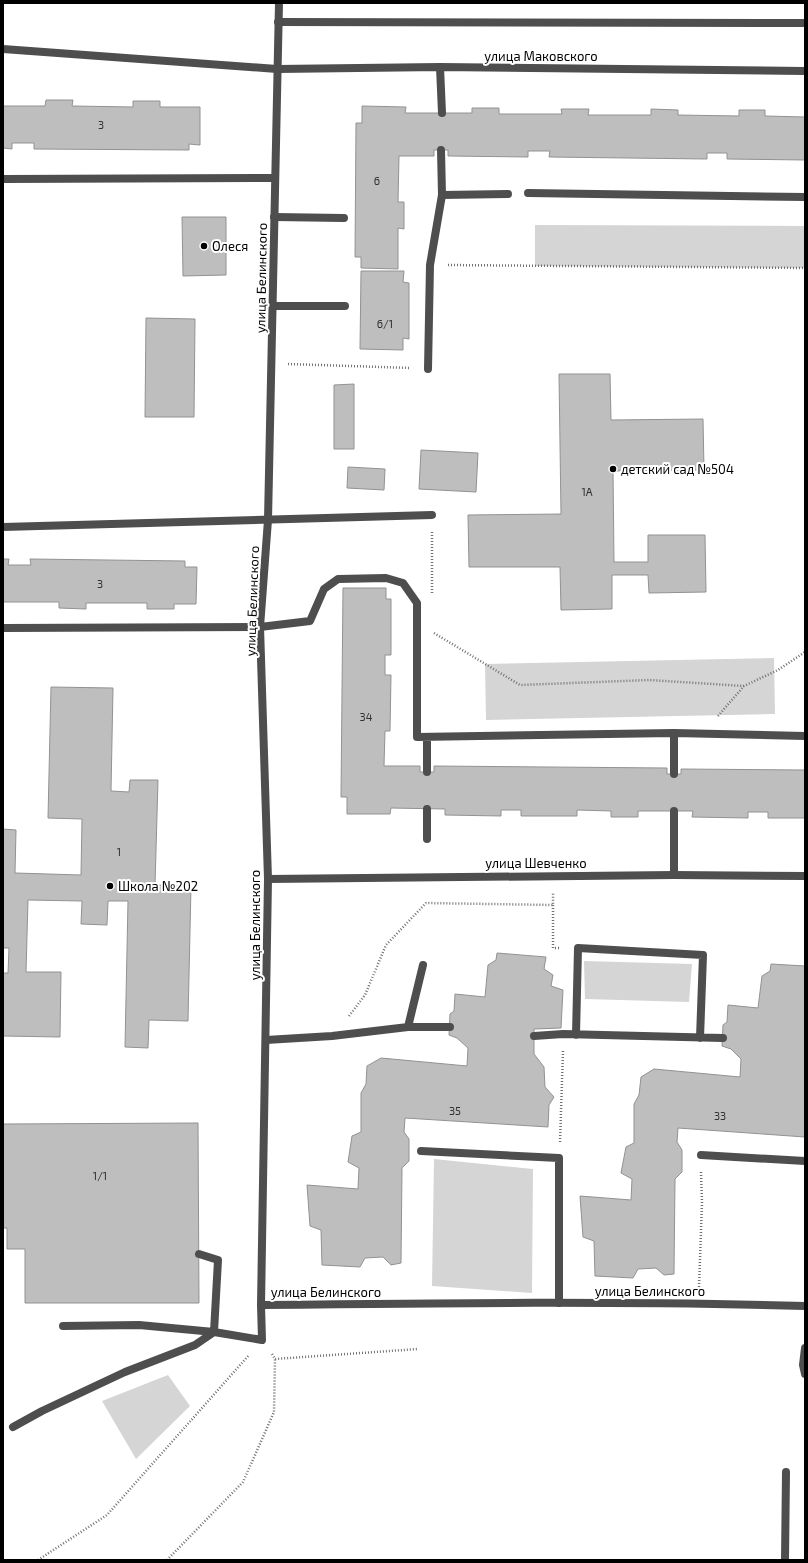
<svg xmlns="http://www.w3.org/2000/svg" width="808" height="1563" font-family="'Exo 2',sans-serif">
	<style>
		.green { fill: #d5d5d5 }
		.building { fill: #bebebe; stroke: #929292 }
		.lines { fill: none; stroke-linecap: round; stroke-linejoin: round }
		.path { stroke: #707070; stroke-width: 2.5; stroke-dasharray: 1 2; stroke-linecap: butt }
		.service { stroke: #4e4e4e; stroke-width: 8 }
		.minor { stroke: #4e4e4e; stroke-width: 8 }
		.tertiary { stroke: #4e4e4e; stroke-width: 8 }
		.poi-dot { fill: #000; stroke: #fff; stroke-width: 1.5 }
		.labels { text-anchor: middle; stroke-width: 4; stroke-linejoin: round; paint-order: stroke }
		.number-label { font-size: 11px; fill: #303030 }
		.street-label { font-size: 13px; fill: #000; stroke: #fff }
		.poi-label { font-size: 13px; fill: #000; stroke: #fff; text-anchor: start }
	</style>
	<rect width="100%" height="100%" fill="#fff"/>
	<path class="green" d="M535,225L805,226V268L535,266Z
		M774,658L775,714L486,720L485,664Z
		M584,961L692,964L689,1002L585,999Z
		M434,1159L533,1169L532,1293L432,1286Z
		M168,1375L190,1406L136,1459L102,1401Z"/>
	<path class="building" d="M46,100H73L72,106L133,107V101H160V107H200V145L189,144V150L34,149V143H12V149L3,148V106H45Z
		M362,106L406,107L405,113H472V108H499V114H562L561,109H589L588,115H651V109L678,110V115L739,116V110H765V116L805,117V160L727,159V153H707V159L549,157L550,151H528V157L448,156V150H434V156H399L398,202H404V229L398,228V269L361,268V257H355L356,123H362Z
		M182,217H226V275L183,276Z
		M361,271H404L403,282L409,283V339L403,338V350L360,349Z
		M146,318L195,319L194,417H145Z
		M559,374H610L611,420L703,419L704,470L613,471L614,562H648V535H705L706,592L649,593L648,575H612V609L561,610L560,567H469L468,515L561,514Z
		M354,384V449H334V385Z
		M421,450L478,453L476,492L419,489Z
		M348,467L385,469L384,490L347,488Z
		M3,559H9L8,565H31L30,559L185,561V567H197L196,604H174V609H147V603H86V609L59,608V602H3Z
		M343,588H386V599H391V655H385V675H391L390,731H385L384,766H420V772H434V766L667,768V774H681V769L805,770V818H768V812H748V818L692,817L693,811H638V817H611V811L577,810V816H521V810H501V816L445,815V809L391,808L390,814H347V797H341Z
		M51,687L113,688L111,791L129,792L130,780H158L155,885L191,886L188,1021L149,1020L148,1048L125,1047L128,901H108L107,925L81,924L82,901L28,900L26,972H61L60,1037L3,1036V973H8L9,948H3V829L16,830L15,873L81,875L82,819L48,818Z
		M497,953L546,957L544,969L553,975L551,986L563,990L561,1028L534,1029V1054L544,1067L545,1087L554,1097L549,1105L548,1127L405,1118L404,1132L409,1139V1161L402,1168L401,1263L391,1265L383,1257L365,1258L360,1267L322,1265L321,1230L310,1226L307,1185L358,1189L359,1168L348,1162L352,1136L361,1132V1093L366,1084L367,1066L381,1058L467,1066L468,1048L457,1038L449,1035L450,1014L454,1011L455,994L485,997L488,965L496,960Z
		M771,964L805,966V1137L678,1128L677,1142L682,1150V1172L675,1179L674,1274L664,1275L656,1268L638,1269L633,1278L595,1276L594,1241L583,1237L580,1196L631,1200L632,1179L621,1173L626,1147L634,1143V1104L639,1095L641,1077L654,1069L740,1077L741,1059L731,1049L722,1046L723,1025L727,1022L728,1005L758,1008L762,976L770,971Z
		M198,1123L199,1303H25V1249H7V1228H3V1124Z"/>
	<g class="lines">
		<path class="path" d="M448,265L805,268
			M288,364L411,368
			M432,593V532
			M434,633L520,685L649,680L744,686
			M718,716L744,686L778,670L805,652
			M553,905V948H561
			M349,1016L365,995L386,945L426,903L553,905V893
			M560,1142L563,1051
			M699,1287L702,1203L701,1172
			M272,1354L275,1359L418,1349
			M38,1560L107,1515L249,1355
			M167,1560L243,1482L274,1412L275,1359"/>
		<path class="service" d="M3,49L277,69
			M440,67L442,113
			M441,150L442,195
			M3,179L275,178
			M528,193L805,197
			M428,369L430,265L442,195L508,194
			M3,527L432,515
			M3,628L260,627L310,621L324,589L338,579L386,578L403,583L417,603V737L674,733L805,736
			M674,733V774
			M427,772V737
			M427,809V839
			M674,811V875
			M408,1027L423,965
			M576,1035L578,948L703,955L700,1038
			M534,1036L563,1034L723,1038
			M266,1040L332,1036L408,1027H450
			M421,1151L559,1158V1303
			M701,1155L805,1161
			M63,1326L139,1325L214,1332L262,1340L261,1305
			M805,1348L803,1365L805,1374
			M13,1427L42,1411L125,1372L195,1345L214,1332L218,1260L199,1254
			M785,1560L786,1472"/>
		<path class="minor" d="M278,22L805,23
			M277,69L440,67L805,71
			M274,217L344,218
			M273,306H345
			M268,879L261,1305C443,1303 624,1301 805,1306"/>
		<path class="tertiary" d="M279,3L268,520L260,627L268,879L674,875L805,876"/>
	</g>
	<g class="poi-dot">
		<circle cx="204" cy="246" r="4"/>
		<circle cx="613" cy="469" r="4"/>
		<circle cx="110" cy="886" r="4"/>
	</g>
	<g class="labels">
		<g class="number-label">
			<text x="101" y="129">3</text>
			<text x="377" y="185">6</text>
			<text x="385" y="328">6/1</text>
			<text x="587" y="496">1А</text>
			<text x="100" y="588">3</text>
			<text x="366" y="721">34</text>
			<text x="119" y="856">1</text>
			<text x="455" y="1115">35</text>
			<text x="720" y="1120">33</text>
			<text x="100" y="1180">1/1</text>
		</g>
		<g class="street-label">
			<text x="541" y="61">улица Маковского</text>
			<text transform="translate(261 278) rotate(-89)" y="5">улица Белинского</text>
			<text transform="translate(252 601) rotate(-88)" y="5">улица Белинского</text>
			<text x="536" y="868">улица Шевченко</text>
			<text transform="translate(255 925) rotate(-90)" y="5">улица Белинского</text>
			<text x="650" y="1296">улица Белинского</text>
			<text x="326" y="1297">улица Белинского</text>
		</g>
		<g class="poi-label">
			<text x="212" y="251">Олеся</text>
			<text x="621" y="474">детский сад №504</text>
			<text x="118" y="891">Школа №202</text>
		</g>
	</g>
	<rect width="808" height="1563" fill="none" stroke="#000000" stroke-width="8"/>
</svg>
